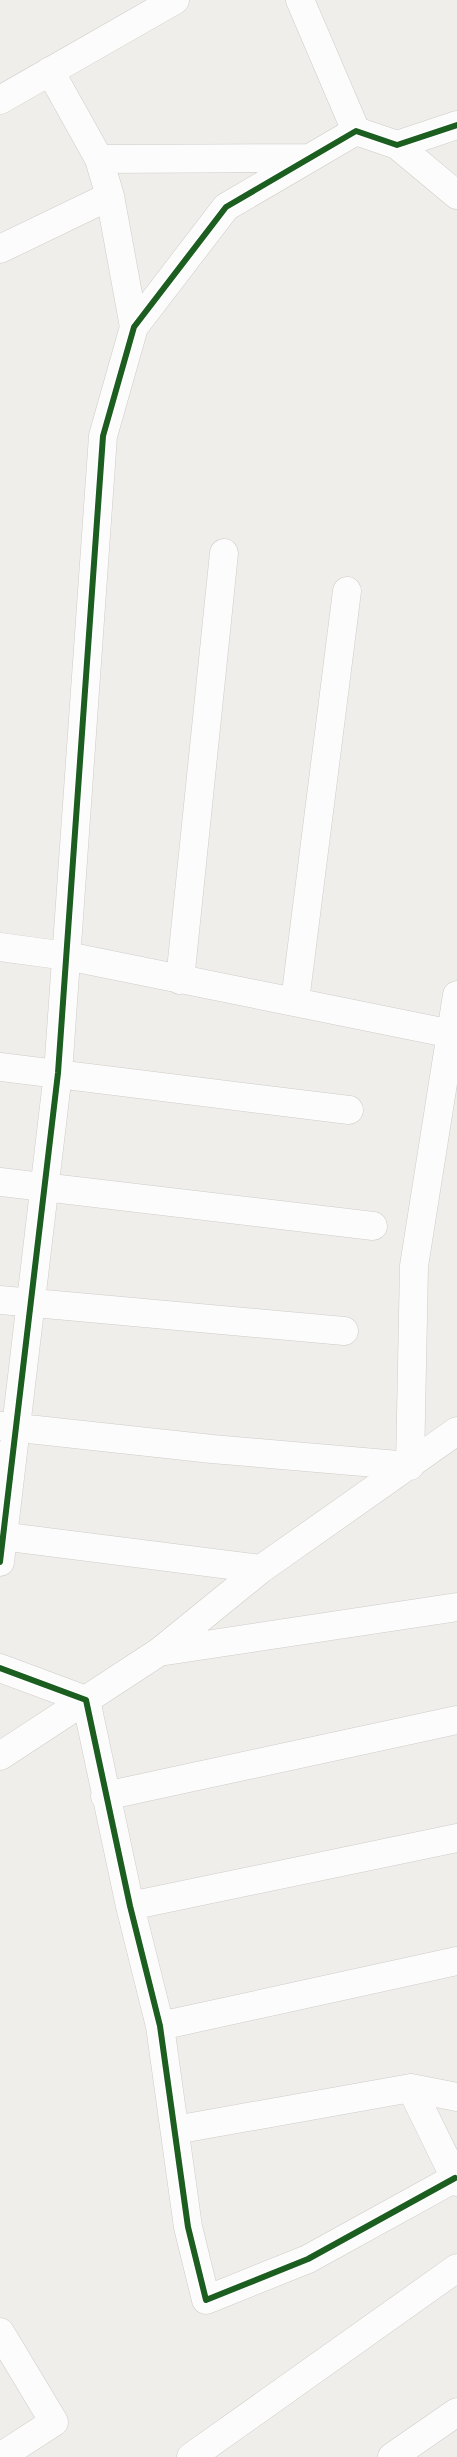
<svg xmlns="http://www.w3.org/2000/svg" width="457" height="2457" font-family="Lato,sans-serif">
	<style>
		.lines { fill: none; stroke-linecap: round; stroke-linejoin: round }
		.minor-casing { stroke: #ceccc8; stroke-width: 29 }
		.minor { stroke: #fdfcfc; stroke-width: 28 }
		.cycleway-casing { stroke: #fff; stroke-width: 9 }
		.cycleway { stroke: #1b5e20; stroke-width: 6 }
	</style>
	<rect width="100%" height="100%" fill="#f0eeea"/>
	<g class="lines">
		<g class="minor-casing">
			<path id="minor" d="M300,0L356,131
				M50,71L99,159L110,196L134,327
				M0,100L175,0
				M397,145L457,195
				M99,159L308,158
				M0,249L110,196
				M0,947L67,956L457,1035
				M180,980L224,553
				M295,1001L347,591
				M0,1067L349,1110
				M0,1182L373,1226
				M0,1300L344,1331
				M0,1426L212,1449L410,1466L414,1266L457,995
				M0,1536L261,1569
				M0,1562L58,1073L103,436L134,327L226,207L356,131L397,145L457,125
				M159,1652L457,1607
				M0,1668L86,1700L130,1906L160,2026L188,2227L206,2300L308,2259L455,2178
				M0,1756L159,1652L261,1569L457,1431
				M105,1796L457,1720
				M130,1906L457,1838
				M160,2026L457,1961
				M411,2088L457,2182
				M175,2130L411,2088L457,2097
				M0,2332L54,2422L0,2457
				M191,2457L457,2268
				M392,2457L457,2412"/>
		</g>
		<use href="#minor" class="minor"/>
		<g class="cycleway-casing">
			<path id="cycleway" d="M0,1562L58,1073L103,436L134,327L226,207L356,131L397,145L457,125
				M0,1668L86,1700L130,1906L160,2026L188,2227L206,2300L308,2259L455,2178"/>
		</g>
		<use href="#cycleway" class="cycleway"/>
	</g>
</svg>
